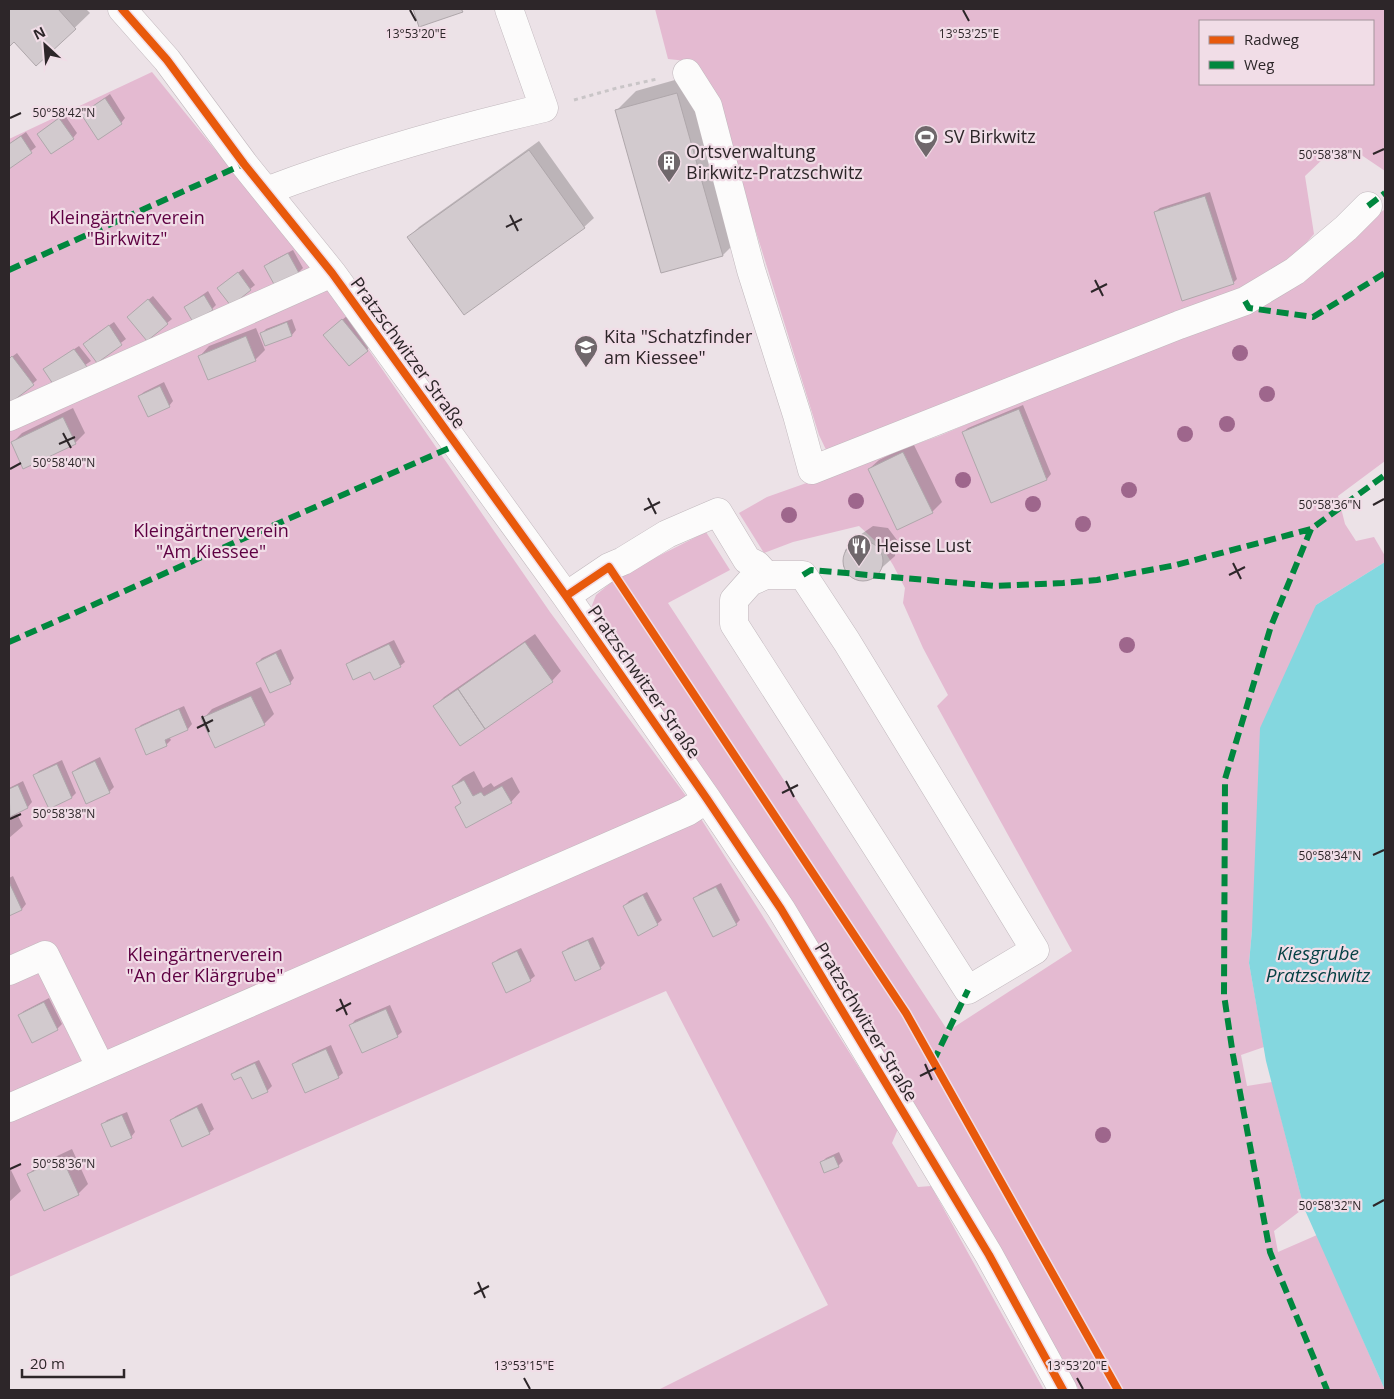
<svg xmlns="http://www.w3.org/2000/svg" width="1394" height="1399" font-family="'Open Sans',sans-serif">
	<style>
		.green { fill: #e4bad1; fill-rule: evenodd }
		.water { fill: #84d7df }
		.shadow { fill: #0003 }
		.building { fill: #d2cace; stroke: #afa7ab }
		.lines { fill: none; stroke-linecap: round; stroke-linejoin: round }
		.minor-casing { stroke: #c1b8bd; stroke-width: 29 }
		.path { stroke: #c9c5c7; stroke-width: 3; stroke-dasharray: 4 4; stroke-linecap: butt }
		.minor { stroke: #fcfbfb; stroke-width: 28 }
		.quiet { stroke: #00873e; stroke-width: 6; stroke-dasharray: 12 6; stroke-linecap: butt }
		.cycleway-casing { stroke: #f1dde7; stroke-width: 11 }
		.cycleway { stroke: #e8590c; stroke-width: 8 }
		.tree { fill: #9e668c }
		.ticks { fill: none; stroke: #2d2629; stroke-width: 2 }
		.labels { text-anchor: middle; stroke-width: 4.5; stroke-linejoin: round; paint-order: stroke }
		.poi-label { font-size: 18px; fill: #2d2629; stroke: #f1dde7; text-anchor: start }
		.park-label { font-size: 18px; fill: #5e0042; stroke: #f1dde7 }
		.street-label { font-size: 18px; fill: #2d2629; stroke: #f1dde7 }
		.water-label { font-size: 19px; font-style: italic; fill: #064145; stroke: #f1dde7 }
		.ticks-label { font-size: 12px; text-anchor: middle; fill: #2d2629; stroke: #f1dde7; stroke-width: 4.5; stroke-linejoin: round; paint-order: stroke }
	</style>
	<rect width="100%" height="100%" fill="#ece2e7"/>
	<path class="green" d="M655,9H1385V171L1351,148L1326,156L1305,176L1314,234L1288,264L1241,291L828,454L819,435L719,112L696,62L668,59ZM1200,21H1373V84H1200Z
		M152,72L317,275L550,612L689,800L898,1129L892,1143L918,1187L931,1186L1044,1390H658L828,1305L666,991L9,1277V139Z
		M1385,209V461L1338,496L1345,524L1356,541L1374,537L1385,556V562L1316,605L1252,930L1249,963L1264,1047L1241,1055L1247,1086L1272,1082L1304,1208L1274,1231L1278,1252L1317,1235L1385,1390H1079L997,1245L591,608L596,595L619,576L706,532L730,570L668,603L948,1031L1072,951L937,706L948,695L923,648L903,603L905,588L893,565L882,547L859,526L793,542L764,553L739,513L767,497L939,436L1184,332L1355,234Z"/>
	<path class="water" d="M1385,562V1390L1304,1208L1266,1061L1249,963L1252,930L1260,728L1316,605Z"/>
	<path class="shadow" d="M9,9H86L90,13L37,64L15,40L9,45Z
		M415,9H464L462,11L420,25Z
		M696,74L742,236L723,255L616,111L636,91Z
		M110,94L125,118L121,123L82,114Z
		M64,114L77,133L73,138L39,134Z
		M26,132L36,147L9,168V144Z
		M539,141L594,218L584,227L409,237L419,227Z
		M1210,192L1237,279L1233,283L1155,212L1160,208Z
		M293,250L303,268L299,272L276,284L266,266L270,262Z
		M243,269L255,285L250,289L223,284Z
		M208,291L216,305L212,309L185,307Z
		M153,296L172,319L167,323L134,312Z
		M347,316L371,345L367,350L329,330Z
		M292,319L296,330L292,335L266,345L261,334L266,329Z
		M114,322L126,339L97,361L89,339Z
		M256,328L265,350L255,360L200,356L209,346Z
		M79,346L91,361L55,386L44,369Z
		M17,353L37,380L9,403V359Z
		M164,382L173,401L169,406L139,396L144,392Z
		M1023,405L1051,474L1047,479L991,501L963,432L968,428Z
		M73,408L85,433L75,443L13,442L22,433Z
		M913,443L942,502L932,512L869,469L879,460Z
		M873,526L888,528L897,540L895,556L868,580L853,578L843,566L845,550L860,535Z
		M535,634L561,671L552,681L434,707L444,697Z
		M394,640L405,662L400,666L371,670L347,665L352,660Z
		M281,649L294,678L290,683L257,663L262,658Z
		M261,687L274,714L264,724L203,719L212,709Z
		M184,706L192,724L188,729L169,737L171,740L166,745L136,730L141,725Z
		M100,757L114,787L109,792L73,772L78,768Z
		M62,760L76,793L72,797L49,807L35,775L39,771Z
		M474,771L483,788L491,783L494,787L512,777L520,792L511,802L456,807L462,802L453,786L463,777Z
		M23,781L32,802L28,807L16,812L23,826L9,838V788Z
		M13,876L26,904L22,909L9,915V878Z
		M721,883L740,920L736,924L695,899L699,894Z
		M647,892L662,920L657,924L624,906L629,901Z
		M593,937L605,963L600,968L575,979L563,953L568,948Z
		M521,948L535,976L530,980L494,963L498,959Z
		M49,998L62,1024L57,1029L19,1015L24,1011Z
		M390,1005L402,1032L397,1036L351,1025L355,1020Z
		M331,1045L343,1073L338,1077L293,1064L298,1060Z
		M259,1060L272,1086L267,1091L242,1075L232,1074L237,1070Z
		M202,1103L214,1129L209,1133L171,1120L176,1116Z
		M127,1112L135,1132L131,1137L102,1125L107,1120Z
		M72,1149L88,1184L78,1194L29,1174L38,1165Z
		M839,1152L843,1161L838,1166L825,1172L821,1163L826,1158Z
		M9,1166L21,1191L9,1202Z"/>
	<path class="building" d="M9,9H58L76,29L36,66L14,42L9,47Z
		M413,9H461L463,12L419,27Z
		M677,93L723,256L661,273L615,110Z
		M105,98L122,124L98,140L81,114Z
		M59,118L74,139L51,154L37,134Z
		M21,136L32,153L9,169V144Z
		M529,150L585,228L464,315L407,237Z
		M1205,196L1234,284L1182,301L1154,212Z
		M288,253L299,273L275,286L264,266Z
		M238,272L251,290L231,306L217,288Z
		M204,295L213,310L193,322L184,307Z
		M148,299L168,324L147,341L127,317Z
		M342,319L368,351L349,366L323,335Z
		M287,322L292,336L265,346L260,333Z
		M109,325L122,345L97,363L83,344Z
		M246,336L256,361L208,380L198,356Z
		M74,349L87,367L55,387L43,369Z
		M12,356L34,385L9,404V359Z
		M160,386L170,407L148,417L138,396Z
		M1019,409L1047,480L991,503L962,432Z
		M63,417L76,444L23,469L11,442Z
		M903,452L933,513L897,530L868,469Z
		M843 561a20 20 0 1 1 40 0a20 20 0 1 1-40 0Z
		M525,642L553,682L485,729L458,689Z
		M389,644L401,667L374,680L370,672L353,680L346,664Z
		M276,653L291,684L270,693L256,663Z
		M458,689L485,729L460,746L433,706Z
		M251,696L265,725L215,748L201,718Z
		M179,709L188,730L165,740L167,746L146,755L135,729Z
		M95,761L110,793L86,804L72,772Z
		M57,764L72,798L49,809L33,775Z
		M464,780L473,796L481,792L484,796L502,786L512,803L466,828L455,807L461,803L452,786Z
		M18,785L28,808L10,817L9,789Z
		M9,882L22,910L9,916Z
		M716,887L737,925L713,937L693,898Z
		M643,895L658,925L638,936L623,906Z
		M588,940L601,969L575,981L562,952Z
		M517,951L531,981L506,993L492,963Z
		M44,1002L58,1030L32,1043L18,1015Z
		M386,1009L398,1037L362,1053L349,1025Z
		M326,1049L339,1078L305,1093L292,1064Z
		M255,1063L268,1092L252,1099L241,1077L234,1080L231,1074Z
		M197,1107L210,1134L182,1147L170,1120Z
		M122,1115L132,1138L111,1147L101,1124Z
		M834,1156L839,1167L824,1173L820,1162Z
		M62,1158L79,1195L44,1211L27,1174Z"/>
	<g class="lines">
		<g class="minor-casing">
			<path id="minor" d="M122,9L167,60L244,164L332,273L566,596L707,799L781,909L989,1255L1063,1390
				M687,73L708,106L751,270L797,415L812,470L1179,325L1245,301L1295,271L1346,228L1368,206
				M266,191C356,157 450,130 544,108L509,9
				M9,417L332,273
				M766,575H803L847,642L1035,950L968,990L734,624V600L750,582Z
				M566,596L609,567L623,561L667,534L718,512L747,560L757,565L766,575
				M9,971L45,955L100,1066
				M9,1108L687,812L707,799"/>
		</g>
		<path class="path" d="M574,100L617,88L657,79"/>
		<use href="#minor" class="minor"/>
		<path class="quiet" d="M1368,206L1385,193
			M9,270L244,164
			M1245,301L1249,308L1313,317L1385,273
			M1311,529L1271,626L1225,779L1224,995L1233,1055L1270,1252L1327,1390
			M803,575L811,570L995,586L1063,583L1097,580L1176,565L1311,529L1385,475
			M9,642L456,445
			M933,1062L968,990"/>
		<g class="cycleway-casing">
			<path id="cycleway" d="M122,9L167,60L244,164L332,273L566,596L707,799L781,909L989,1255L1063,1390
				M566,596L609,567L906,1013L1118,1390"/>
		</g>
		<use href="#cycleway" class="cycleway"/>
	</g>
	<g class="tree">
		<circle cx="1240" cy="353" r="8"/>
		<circle cx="1267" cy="394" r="8"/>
		<circle cx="1227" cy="424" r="8"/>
		<circle cx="1185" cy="434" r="8"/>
		<circle cx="963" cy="480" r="8"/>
		<circle cx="1129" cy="490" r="8"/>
		<circle cx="856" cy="501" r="8"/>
		<circle cx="1033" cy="504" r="8"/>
		<circle cx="789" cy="515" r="8"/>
		<circle cx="1083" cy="524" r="8"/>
		<circle cx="1127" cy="645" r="8"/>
		<circle cx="1103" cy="1135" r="8"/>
	</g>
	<path class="ticks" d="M410,10L416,21M963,10L969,21M10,118L21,113M1373,154L1384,149M510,215L518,231M506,227L522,219M1095,280L1103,296M1091,292L1107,284M63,433L71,448M59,444L75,437M10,469L21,463M648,498L656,514M1373,505L1384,499M644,510L660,502M1233,563L1241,579M1229,575L1245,567M202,716L209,732M197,728L213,720M786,781L794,797M782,793L798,785M10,819L21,814M1373,855L1384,850M340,999L347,1015M336,1011L351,1003M925,1064L932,1080M920,1076L936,1068M10,1169L21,1164M1373,1206L1384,1200M478,1282L485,1298M474,1294L489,1286M524,1378L530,1389M1077,1378L1083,1389"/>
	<defs>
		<g id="stadium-pin" transform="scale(1.25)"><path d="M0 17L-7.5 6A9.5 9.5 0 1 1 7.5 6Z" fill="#70686c" stroke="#f1dde7"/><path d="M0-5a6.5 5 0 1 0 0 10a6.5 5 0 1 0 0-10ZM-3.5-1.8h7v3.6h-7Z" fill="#fff"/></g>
		<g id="building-pin" transform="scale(1.25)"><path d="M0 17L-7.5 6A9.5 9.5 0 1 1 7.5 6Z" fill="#70686c" stroke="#f1dde7"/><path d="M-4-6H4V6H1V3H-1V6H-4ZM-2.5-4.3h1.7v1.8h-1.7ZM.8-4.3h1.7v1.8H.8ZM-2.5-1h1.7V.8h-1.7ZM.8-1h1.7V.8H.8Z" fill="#fff"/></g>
		<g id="school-pin" transform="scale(1.25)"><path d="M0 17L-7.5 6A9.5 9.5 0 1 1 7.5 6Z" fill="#70686c" stroke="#f1dde7"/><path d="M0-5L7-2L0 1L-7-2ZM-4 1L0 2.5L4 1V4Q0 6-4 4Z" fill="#fff"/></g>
		<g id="restaurant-pin" transform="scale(1.25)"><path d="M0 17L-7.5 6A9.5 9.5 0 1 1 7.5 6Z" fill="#70686c" stroke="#f1dde7"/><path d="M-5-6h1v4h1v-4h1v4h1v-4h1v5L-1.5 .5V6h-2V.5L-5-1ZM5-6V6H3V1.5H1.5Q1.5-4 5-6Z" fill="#fff"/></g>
	</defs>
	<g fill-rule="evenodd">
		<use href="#stadium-pin" x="926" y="137"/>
		<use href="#building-pin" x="669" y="162"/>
		<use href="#school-pin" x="586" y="347"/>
		<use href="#restaurant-pin" x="859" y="546"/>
	</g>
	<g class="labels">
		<g class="poi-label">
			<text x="944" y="143">SV Birkwitz</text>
			<text x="686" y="158">Ortsverwaltung<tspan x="686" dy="21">Birkwitz-Pratzschwitz</tspan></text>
			<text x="604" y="343">Kita "Schatzfinder<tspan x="604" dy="21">am Kiessee"</tspan></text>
			<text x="876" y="552">Heisse Lust</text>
		</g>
		<g class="park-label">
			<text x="127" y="224">Kleingärtnerverein<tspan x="127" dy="21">"Birkwitz"</tspan></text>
			<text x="211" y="537">Kleingärtnerverein<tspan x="211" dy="21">"Am Kiessee"</tspan></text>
			<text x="205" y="961">Kleingärtnerverein<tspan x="205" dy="21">"An der Klärgrube"</tspan></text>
		</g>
		<g class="street-label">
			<text transform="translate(408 353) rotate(54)" y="6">Pratzschwitzer Straße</text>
			<text transform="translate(644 682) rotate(55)" y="6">Pratzschwitzer Straße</text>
			<text transform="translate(866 1022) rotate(59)" y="6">Pratzschwitzer Straße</text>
		</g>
		<g class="water-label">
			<text x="1318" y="960">Kiesgrube<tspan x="1318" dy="22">Pratzschwitz</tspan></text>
		</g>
	</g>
	<g class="ticks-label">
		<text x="416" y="38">13°53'20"E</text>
		<text x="969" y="38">13°53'25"E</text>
		<text x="64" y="117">50°58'42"N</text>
		<text x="1330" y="159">50°58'38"N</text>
		<text x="64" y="467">50°58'40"N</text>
		<text x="1330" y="509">50°58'36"N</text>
		<text x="64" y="818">50°58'38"N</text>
		<text x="1330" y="860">50°58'34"N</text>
		<text x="64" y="1168">50°58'36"N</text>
		<text x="1330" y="1210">50°58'32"N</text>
		<text x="524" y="1370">13°53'15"E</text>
		<text x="1077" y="1370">13°53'20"E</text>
	</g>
	<rect width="1394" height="1399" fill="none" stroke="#2d2629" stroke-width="20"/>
	<rect x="1199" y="20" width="175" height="65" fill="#f1dde7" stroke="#a3949b"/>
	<rect x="1209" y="36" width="25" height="8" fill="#e8590c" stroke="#a3949b"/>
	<text x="1244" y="45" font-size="15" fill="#2d2629">Radweg</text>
	<rect x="1209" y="61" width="25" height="8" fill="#00873e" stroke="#a3949b"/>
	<text x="1244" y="70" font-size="15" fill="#2d2629">Weg</text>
	<g transform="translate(45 45) rotate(334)" stroke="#f1dde7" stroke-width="4" paint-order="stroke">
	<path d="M0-4L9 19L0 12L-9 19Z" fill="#2d2629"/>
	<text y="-8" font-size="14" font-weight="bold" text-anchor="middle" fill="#2d2629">N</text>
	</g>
	<path d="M22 1369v8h102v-8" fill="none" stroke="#2d2629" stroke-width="2.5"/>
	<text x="30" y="1369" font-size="15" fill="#2d2629" stroke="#f1dde7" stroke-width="4" paint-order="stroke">20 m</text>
</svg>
